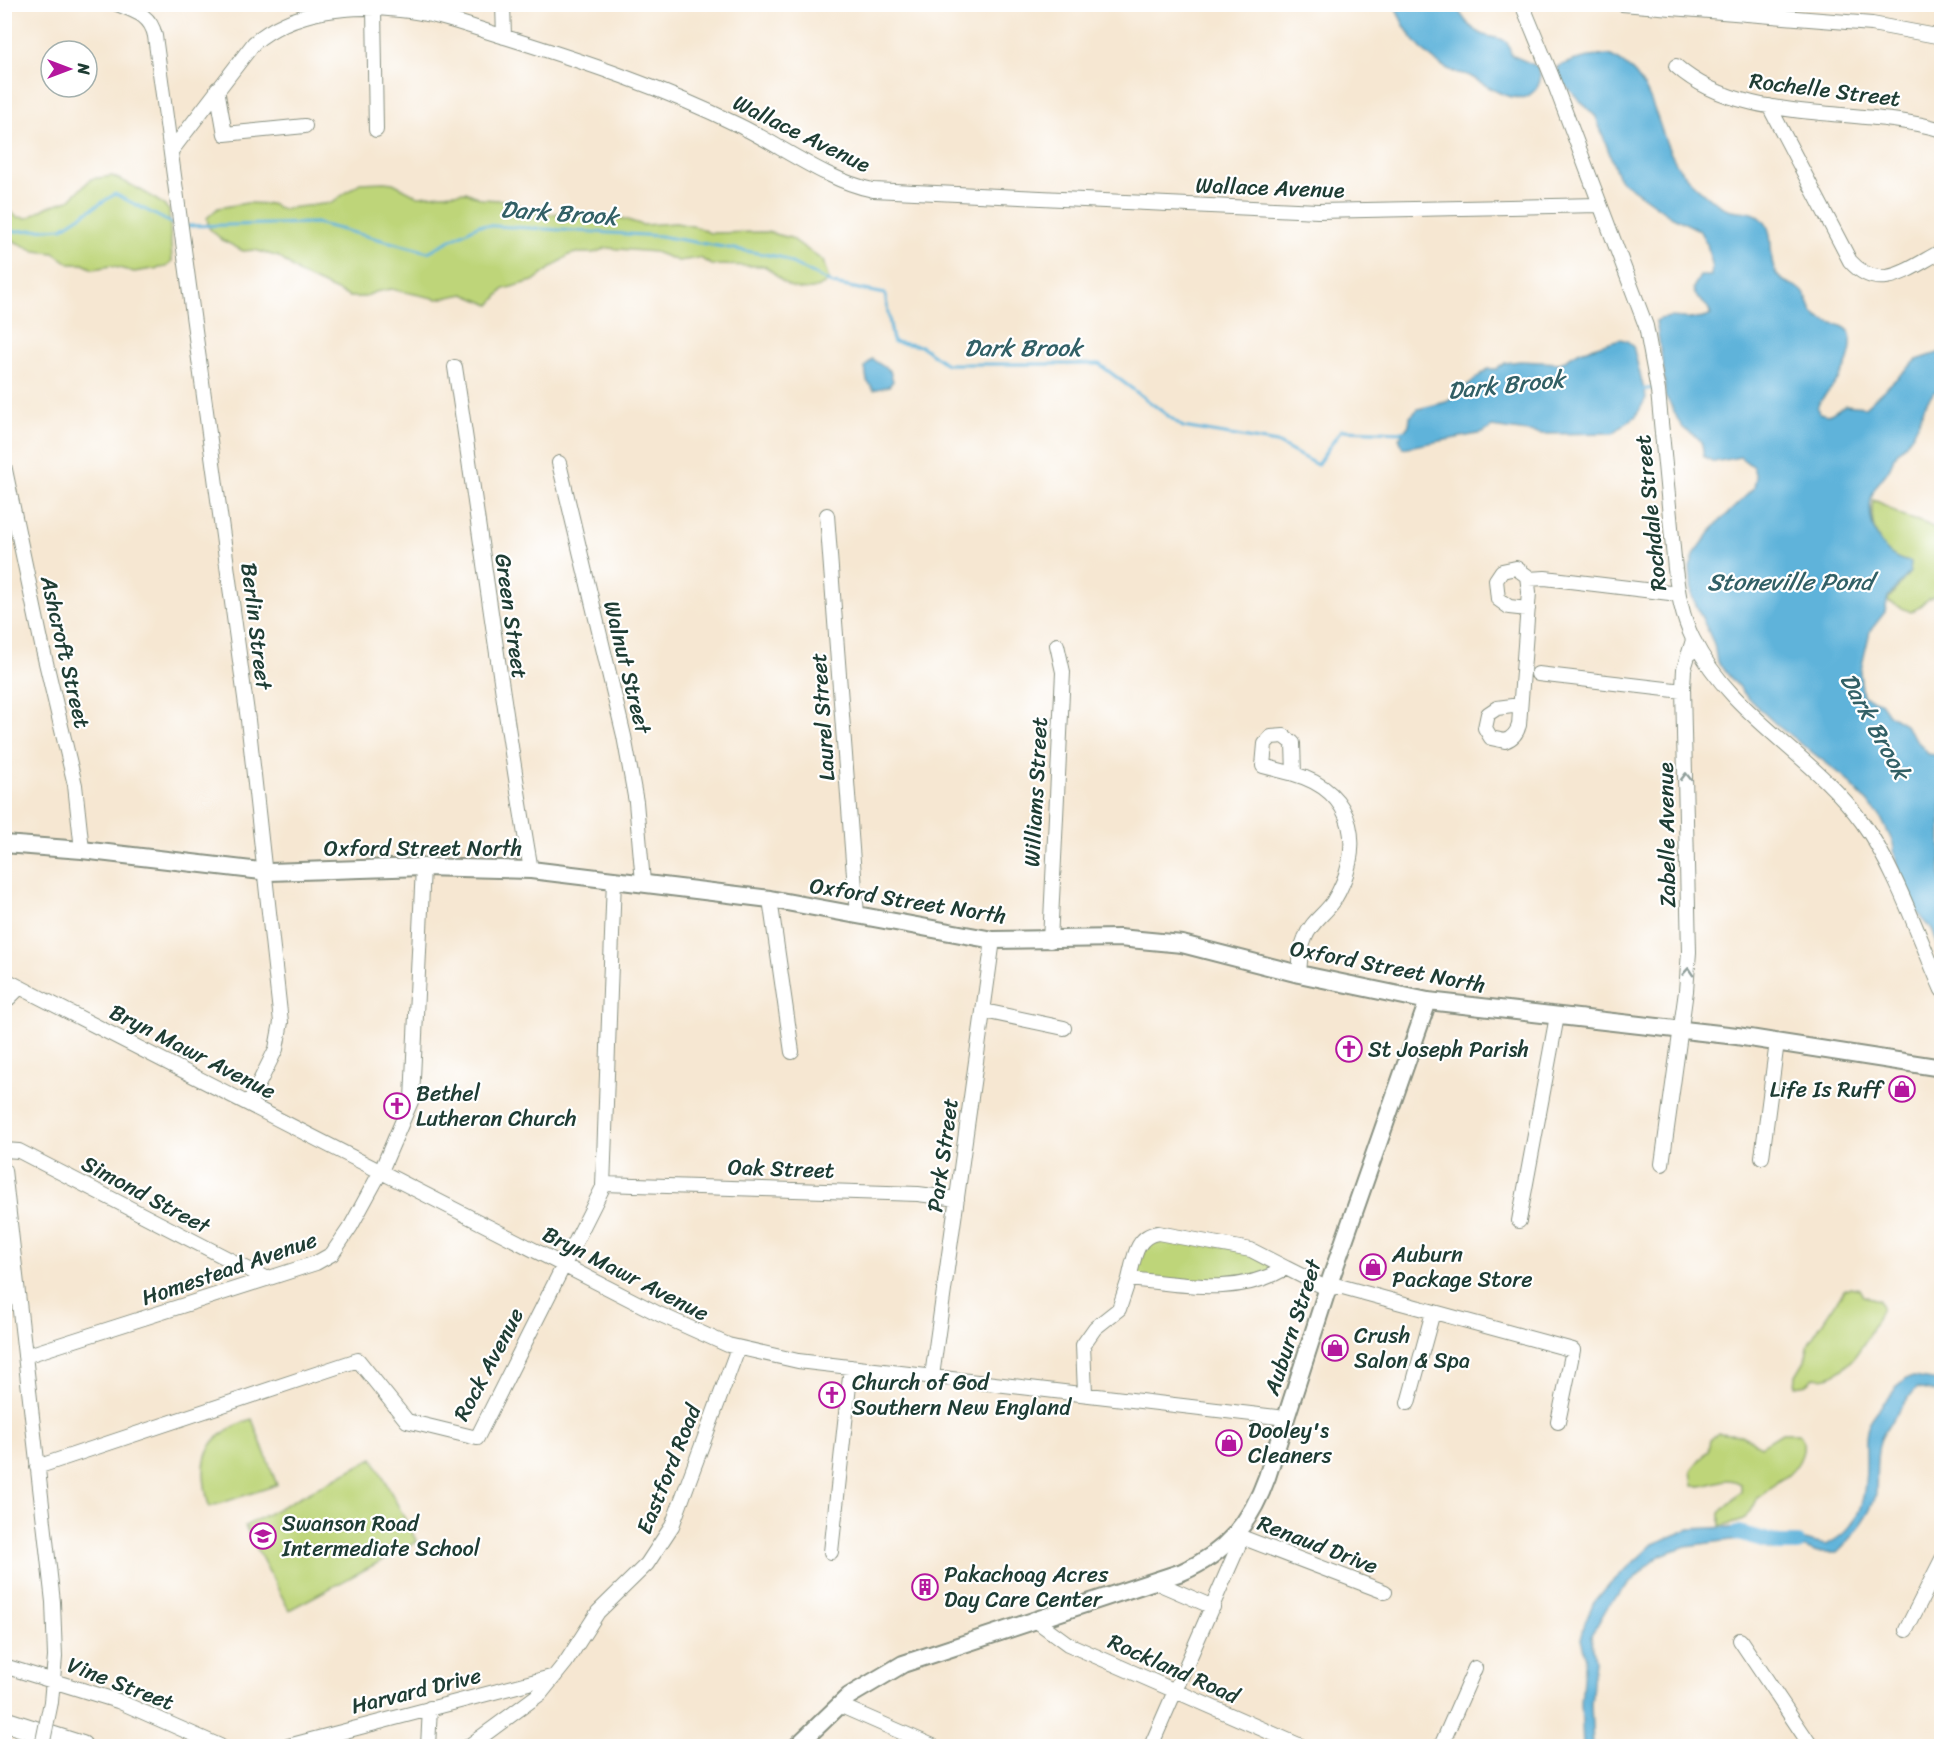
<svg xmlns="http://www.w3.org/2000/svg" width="1946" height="1751" font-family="Sriracha,sans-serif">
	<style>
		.green { fill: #bed579; stroke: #6e8956; stroke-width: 1.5 }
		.water { fill: #5eb3da; stroke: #3e7887; stroke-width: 1.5 }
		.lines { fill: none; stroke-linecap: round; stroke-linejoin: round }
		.stream { stroke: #5eb3da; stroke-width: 3 }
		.river { stroke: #5eb3da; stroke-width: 16 }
		.minor-casing { stroke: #8a9283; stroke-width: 16 }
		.major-casing { stroke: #8a9283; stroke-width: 20 }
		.highway-casing { stroke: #8a9283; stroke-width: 22 }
		.minor { stroke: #fff; stroke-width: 14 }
		.major { stroke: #fff; stroke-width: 16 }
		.highway { stroke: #fff; stroke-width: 20 }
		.minor-bridge-casing { stroke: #8a9283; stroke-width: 16; stroke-linecap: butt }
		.minor-bridge { stroke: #fff; stroke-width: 14 }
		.oneway { stroke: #8f9e9a }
		.labels { text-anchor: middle; stroke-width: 4.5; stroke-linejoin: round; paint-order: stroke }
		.street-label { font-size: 22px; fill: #1f3d34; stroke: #fff }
		.poi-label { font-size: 22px; fill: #1f3d34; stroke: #fff; text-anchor: start }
		.water-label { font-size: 24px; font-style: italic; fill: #326066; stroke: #fff }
	</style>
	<rect width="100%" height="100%" fill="#fff"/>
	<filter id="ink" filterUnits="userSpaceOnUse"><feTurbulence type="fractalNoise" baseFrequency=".0167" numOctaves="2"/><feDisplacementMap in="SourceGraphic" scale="12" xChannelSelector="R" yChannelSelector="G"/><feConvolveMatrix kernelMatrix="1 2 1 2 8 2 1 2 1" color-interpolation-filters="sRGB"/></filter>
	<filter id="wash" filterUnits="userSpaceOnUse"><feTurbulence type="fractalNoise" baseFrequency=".008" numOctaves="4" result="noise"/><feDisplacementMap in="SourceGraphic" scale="24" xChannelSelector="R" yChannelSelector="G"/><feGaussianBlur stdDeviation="1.35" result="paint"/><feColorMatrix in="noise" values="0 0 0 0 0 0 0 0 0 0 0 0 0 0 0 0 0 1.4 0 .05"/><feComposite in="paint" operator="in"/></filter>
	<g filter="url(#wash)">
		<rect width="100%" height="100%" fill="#f6e7d2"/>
		<path class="green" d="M112,176C130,184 155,196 169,210L172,261L166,267L134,272L111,266L93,269L83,264H70L54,253L35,251L5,237V208L17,217L28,218L47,207L69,200L91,179Z
			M384,182L393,183L418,196L466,192L482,199L516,201L523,211L550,214L575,212L593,221L621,218L643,225L676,223L697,227L710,233L767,232L791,238L823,261L829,280C817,292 797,293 783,282C776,277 773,270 764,266L712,265L700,258L678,261L655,252L607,248L593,253H576L569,255L533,281L504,289L490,305L464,294L438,299L391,289L375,292L364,297H350L302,275L279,257L255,250L243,251L222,240L209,228L207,218L218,208L247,203L271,204L281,209L331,203L360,183Z
			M1873,500C1887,504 1891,511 1902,516C1915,521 1931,523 1941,534V595C1922,598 1924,606 1911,612L1887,601L1910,572L1911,562C1880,558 1869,529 1873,500Z
			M1151,1234L1255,1251L1286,1268L1251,1284L1129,1279Z
			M1850,1287L1860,1289L1864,1296L1879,1300L1882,1307C1872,1332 1846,1384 1815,1377L1807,1384L1795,1386L1796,1375L1805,1360L1809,1343L1844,1290Z
			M252,1419L277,1485L209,1507C198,1459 202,1436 252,1419Z
			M1718,1433L1741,1435L1761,1446L1782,1433H1799C1809,1447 1800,1464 1788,1475C1785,1478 1779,1479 1776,1483C1769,1489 1766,1493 1758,1497C1748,1521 1745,1520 1720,1526V1513L1741,1492V1484C1723,1473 1710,1489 1693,1486L1691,1471L1708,1450L1710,1440Z
			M373,1458L417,1542L289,1610L245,1526Z"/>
		<path class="water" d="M1395,5H1456C1460,15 1470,28 1480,33C1495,42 1508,32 1511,55L1537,66C1544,79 1539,90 1526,97C1506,101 1486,85 1470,76C1464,73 1457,74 1452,71C1425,59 1404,32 1395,5Z
			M1609,55C1660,77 1653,134 1682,172C1690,182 1716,206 1728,209C1740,213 1751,209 1762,219C1777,233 1766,258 1777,275C1783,284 1792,283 1800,289C1809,295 1808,309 1816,316C1826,324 1841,322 1849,331C1856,349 1845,371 1834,385C1828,393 1820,398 1817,408L1819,413L1829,415L1845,405L1865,407L1917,360L1941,352V386C1918,407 1927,409 1914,432C1910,440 1902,446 1897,453C1893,458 1892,464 1889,469C1885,476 1879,481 1875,488C1861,514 1879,560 1911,562L1910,572L1888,597L1885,612L1870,631L1860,674L1863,696L1880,702L1888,714L1903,723L1928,754L1941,756V954L1933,931L1909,902L1899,878L1893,843L1880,816L1843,776L1778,726L1749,699L1717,662L1714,644L1692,596L1690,567L1695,553L1715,526L1754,488L1756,477L1753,467L1740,457L1714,462L1703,456C1704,429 1688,440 1679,422C1674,412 1672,405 1665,396L1664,372L1656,321C1674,311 1695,325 1711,315C1710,303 1695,302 1693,288L1700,276H1711L1712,264L1707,244L1699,230L1671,216L1619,179L1596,117L1558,78V67C1573,59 1592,56 1609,55Z
			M1620,339L1627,341L1633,346L1646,398L1636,416L1613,433L1542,434L1492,427L1483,433L1403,448L1399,438L1409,425L1410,417L1418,409L1446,402L1488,369H1497L1505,363L1520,361L1560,363L1580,351Z
			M872,359L890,371L893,381L889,386L874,390L867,381L865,367Z
			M1914,1377L1938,1381L1941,1379V1393L1917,1388C1908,1397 1884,1430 1880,1441C1875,1458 1877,1475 1876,1492C1875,1509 1850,1541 1837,1553H1817L1798,1545L1771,1550L1739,1539L1686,1546L1661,1555L1648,1565L1609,1604L1591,1636L1595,1660L1591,1705L1593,1746H1583L1581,1703L1585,1654L1581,1639L1585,1622L1593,1604L1605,1589L1653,1544L1690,1529L1730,1527L1772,1544L1804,1540L1825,1545C1863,1529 1867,1491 1866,1454C1866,1444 1865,1435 1868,1426C1871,1415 1896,1389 1905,1378Z"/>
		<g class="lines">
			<path class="stream" d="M186,226L316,223L428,252L479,225L660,236L780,257L833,284L885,294L893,342L921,346L946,364H1099L1183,427L1277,443L1317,465L1341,430L1405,432
				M4,232L62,228L115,194L177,226
				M1640,390L1655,388"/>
			<path class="river" d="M1738,1533L1779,1544H1797"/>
		</g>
	</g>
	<g filter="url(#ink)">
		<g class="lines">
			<g class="minor-casing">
				<path id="minor" d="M117,4C135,11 151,15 155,36L248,720L281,1022L276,1049L249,1103
					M503,4L504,37
					M1522,4L1552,77L1646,326L1658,391L1675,569C1678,593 1682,617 1693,639C1731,716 1813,754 1862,822C1895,867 1919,938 1942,990
					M1622,4L1872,24L1942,37
					M374,9L376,130
					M1676,66C1743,126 1857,105 1942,130
					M217,89L225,134L305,126
					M1769,106L1850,261C1880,295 1909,268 1942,251
					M172,150L254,43C292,10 351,4 400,10C436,13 471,27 505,37C585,62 663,88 738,125C780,145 827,181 873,190L1318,211L1599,205
					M455,367C481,535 502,703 531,870
					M559,463L624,736L636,802L643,882
					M4,465L43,650L75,785L82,850
					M827,515L857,915
					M1528,579L1545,578L1678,594
					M1538,674L1683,691
					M1520,705L1497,708L1488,714L1485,728L1491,738L1505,741C1513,738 1517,733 1519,725L1529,592L1527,576L1516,568L1502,571L1496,580L1498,599L1509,607L1528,609
					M1294,774L1263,766L1265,744L1271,737L1284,736L1293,743L1294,774C1357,792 1365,850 1333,902C1324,915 1311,922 1305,938C1300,949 1300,962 1299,974
					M770,899L792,1052
					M1050,941L1063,672L1057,645
					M4,979L659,1314L728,1345L798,1361L1286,1418
					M4,1003L20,987
					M984,1011L1064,1028
					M4,1150L19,1151L267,1279
					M1762,1157L1777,1042
					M1662,1164L1686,991L1689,952L1683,688L1684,669L1693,640
					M4,1170L53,1602L55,1657L51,1702
					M603,1184L918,1194L957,1199
					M1519,1221L1557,1016
					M1286,1268L1251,1250L1158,1233C1135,1236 1134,1260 1129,1279C1184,1284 1236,1297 1286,1268L1328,1289L1339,1286L1573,1350L1558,1422
					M25,1356L316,1263L332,1254L351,1226L381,1171L412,1099L423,867
					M932,1376L993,940
					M1085,1393L1083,1345L1095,1328L1119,1309L1129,1279
					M1408,1403L1433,1312
					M37,1467L358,1360L407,1421L477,1438L603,1187L614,879
					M1236,1535L1385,1592
					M831,1552L851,1367
					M1155,1582L1213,1607
					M1034,1619L1068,1644L1301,1746
					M1906,1630L1942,1559
					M1740,1640L1811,1746
					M4,1666L118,1701L220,1746
					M839,1705L933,1746
					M288,1746L555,1676
					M428,1746L430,1708
					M469,1746L541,1693L566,1662L598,1612L647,1564L672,1526L738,1348
					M1151,1746L1238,1547L1236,1535
					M1441,1746L1475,1668"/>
			</g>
			<g class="major-casing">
				<path id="major" d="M4,844L82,850L269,872L423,867L531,870L770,899L993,940L1119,938L1182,944L1299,974L1428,1001L1737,1036L1942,1068
					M797,1746L849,1696L903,1664L1182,1572C1226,1553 1251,1522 1267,1477L1331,1278L1428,1001"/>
			</g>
			<g class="highway-casing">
				<path id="highway" d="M4,1721L82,1746"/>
			</g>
			<use href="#minor" class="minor"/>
			<use href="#major" class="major"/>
			<use href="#highway" class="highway"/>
			<g class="minor-bridge-casing">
				<path id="minor-bridge" d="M42,1746L51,1702"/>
			</g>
			<use href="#minor-bridge" class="minor-bridge"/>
		</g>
		<defs><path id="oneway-chevron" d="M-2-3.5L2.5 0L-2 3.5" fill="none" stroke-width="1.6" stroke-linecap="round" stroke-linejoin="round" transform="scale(1.5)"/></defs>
		<g class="oneway">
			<use href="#oneway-chevron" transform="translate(1686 777) rotate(-91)"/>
			<use href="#oneway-chevron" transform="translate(1688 972) rotate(-86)"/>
		</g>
	</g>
	<defs>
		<g id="church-ring" transform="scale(1.35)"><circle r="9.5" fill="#fff" stroke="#b5179e" stroke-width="1.5"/><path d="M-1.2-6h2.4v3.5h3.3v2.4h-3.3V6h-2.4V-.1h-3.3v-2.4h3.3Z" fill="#b5179e"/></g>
		<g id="shop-ring" transform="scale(1.35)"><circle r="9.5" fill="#fff" stroke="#b5179e" stroke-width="1.5"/><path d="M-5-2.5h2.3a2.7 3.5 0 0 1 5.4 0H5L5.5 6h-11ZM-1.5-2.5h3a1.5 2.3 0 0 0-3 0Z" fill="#b5179e"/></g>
		<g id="school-ring" transform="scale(1.35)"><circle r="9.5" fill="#fff" stroke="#b5179e" stroke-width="1.5"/><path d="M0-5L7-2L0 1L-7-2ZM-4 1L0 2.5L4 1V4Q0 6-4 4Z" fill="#b5179e"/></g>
		<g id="building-ring" transform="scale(1.35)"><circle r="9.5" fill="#fff" stroke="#b5179e" stroke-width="1.5"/><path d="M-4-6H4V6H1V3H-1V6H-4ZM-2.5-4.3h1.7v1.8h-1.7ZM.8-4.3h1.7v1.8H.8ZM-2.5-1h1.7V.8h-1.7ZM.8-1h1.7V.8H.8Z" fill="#b5179e"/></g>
	</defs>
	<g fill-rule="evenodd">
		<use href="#church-ring" x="1349" y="1049"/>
		<use href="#shop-ring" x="1902" y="1089"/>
		<use href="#church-ring" x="397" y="1106"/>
		<use href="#shop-ring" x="1373" y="1267"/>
		<use href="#shop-ring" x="1335" y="1348"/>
		<use href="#church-ring" x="832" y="1395"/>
		<use href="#shop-ring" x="1229" y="1443"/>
		<use href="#school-ring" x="263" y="1536"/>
		<use href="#building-ring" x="925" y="1587"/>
	</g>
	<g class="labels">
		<g class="street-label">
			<text transform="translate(1825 89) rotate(7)" y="8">Rochelle Street</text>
			<text transform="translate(802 133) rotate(26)" y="8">Wallace Avenue</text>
			<text transform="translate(1270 187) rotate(2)" y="8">Wallace Avenue</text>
			<text transform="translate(1650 513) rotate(-96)" y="8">Rochdale Street</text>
			<text transform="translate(512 616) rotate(82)" y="8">Green Street</text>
			<text transform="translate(257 626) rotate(83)" y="8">Berlin Street</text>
			<text transform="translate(66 652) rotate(77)" y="8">Ashcroft Street</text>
			<text transform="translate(628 667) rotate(76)" y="8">Walnut Street</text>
			<text transform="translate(822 717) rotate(-94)" y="8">Laurel Street</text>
			<text transform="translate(1035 792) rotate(-87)" y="8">Williams Street</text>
			<text transform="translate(1666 835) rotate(-91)" y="8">Zabelle Avenue</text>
			<text x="423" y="856">Oxford Street North</text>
			<text transform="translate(908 900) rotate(9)" y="8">Oxford Street North</text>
			<text transform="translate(1388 966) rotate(11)" y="8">Oxford Street North</text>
			<text transform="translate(193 1051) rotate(27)" y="8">Bryn Mawr Avenue</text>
			<text transform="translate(942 1155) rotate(-82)" y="8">Park Street</text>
			<text transform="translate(781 1168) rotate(2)" y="8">Oak Street</text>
			<text transform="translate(146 1194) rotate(28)" y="8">Simond Street</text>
			<text transform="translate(229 1268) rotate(-19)" y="8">Homestead Avenue</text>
			<text transform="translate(626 1273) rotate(27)" y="8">Bryn Mawr Avenue</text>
			<text transform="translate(1292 1327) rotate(-72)" y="8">Auburn Street</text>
			<text transform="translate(488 1364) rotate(-62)" y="8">Rock Avenue</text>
			<text transform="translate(668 1469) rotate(-68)" y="8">Eastford Road</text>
			<text transform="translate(1318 1544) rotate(21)" y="8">Renaud Drive</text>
			<text transform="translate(1174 1668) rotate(24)" y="8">Rockland Road</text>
			<text transform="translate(121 1683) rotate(21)" y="8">Vine Street</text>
			<text transform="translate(416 1690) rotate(-14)" y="8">Harvard Drive</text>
		</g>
		<g class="poi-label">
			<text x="1368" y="1057">St Joseph Parish</text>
			<text x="1882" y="1097" text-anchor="end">Life Is Ruff</text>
			<text x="416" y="1101">Bethel<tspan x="416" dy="25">Lutheran Church</tspan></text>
			<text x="1392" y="1262">Auburn<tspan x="1392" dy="25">Package Store</tspan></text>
			<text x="1354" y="1343">Crush<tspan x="1354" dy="25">Salon &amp; Spa</tspan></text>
			<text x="852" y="1390">Church of God<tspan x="852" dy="25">Southern New England</tspan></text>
			<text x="1248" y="1438">Dooley's<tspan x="1248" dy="25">Cleaners</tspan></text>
			<text x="282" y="1531">Swanson Road<tspan x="282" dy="25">Intermediate School</tspan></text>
			<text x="944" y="1582">Pakachoag Acres<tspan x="944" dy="25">Day Care Center</tspan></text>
		</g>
		<g class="water-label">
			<text transform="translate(559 213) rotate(4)" y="8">Dark Brook</text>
			<text x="1023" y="356">Dark Brook</text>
			<text transform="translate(1506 385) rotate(-6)" y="8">Dark Brook</text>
			<text x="1790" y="590">Stoneville Pond</text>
			<text transform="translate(1875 726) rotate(61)" y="8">Dark Brook</text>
		</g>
	</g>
	<rect width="1946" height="1751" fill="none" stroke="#fff" stroke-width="24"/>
	<g transform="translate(69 69) rotate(90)"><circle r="28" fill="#ffffff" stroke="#a5b1ae" stroke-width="1.5"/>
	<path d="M0-4.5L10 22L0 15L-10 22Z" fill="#b5179e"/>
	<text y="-9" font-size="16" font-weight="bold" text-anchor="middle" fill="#1f3d34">N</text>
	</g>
</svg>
